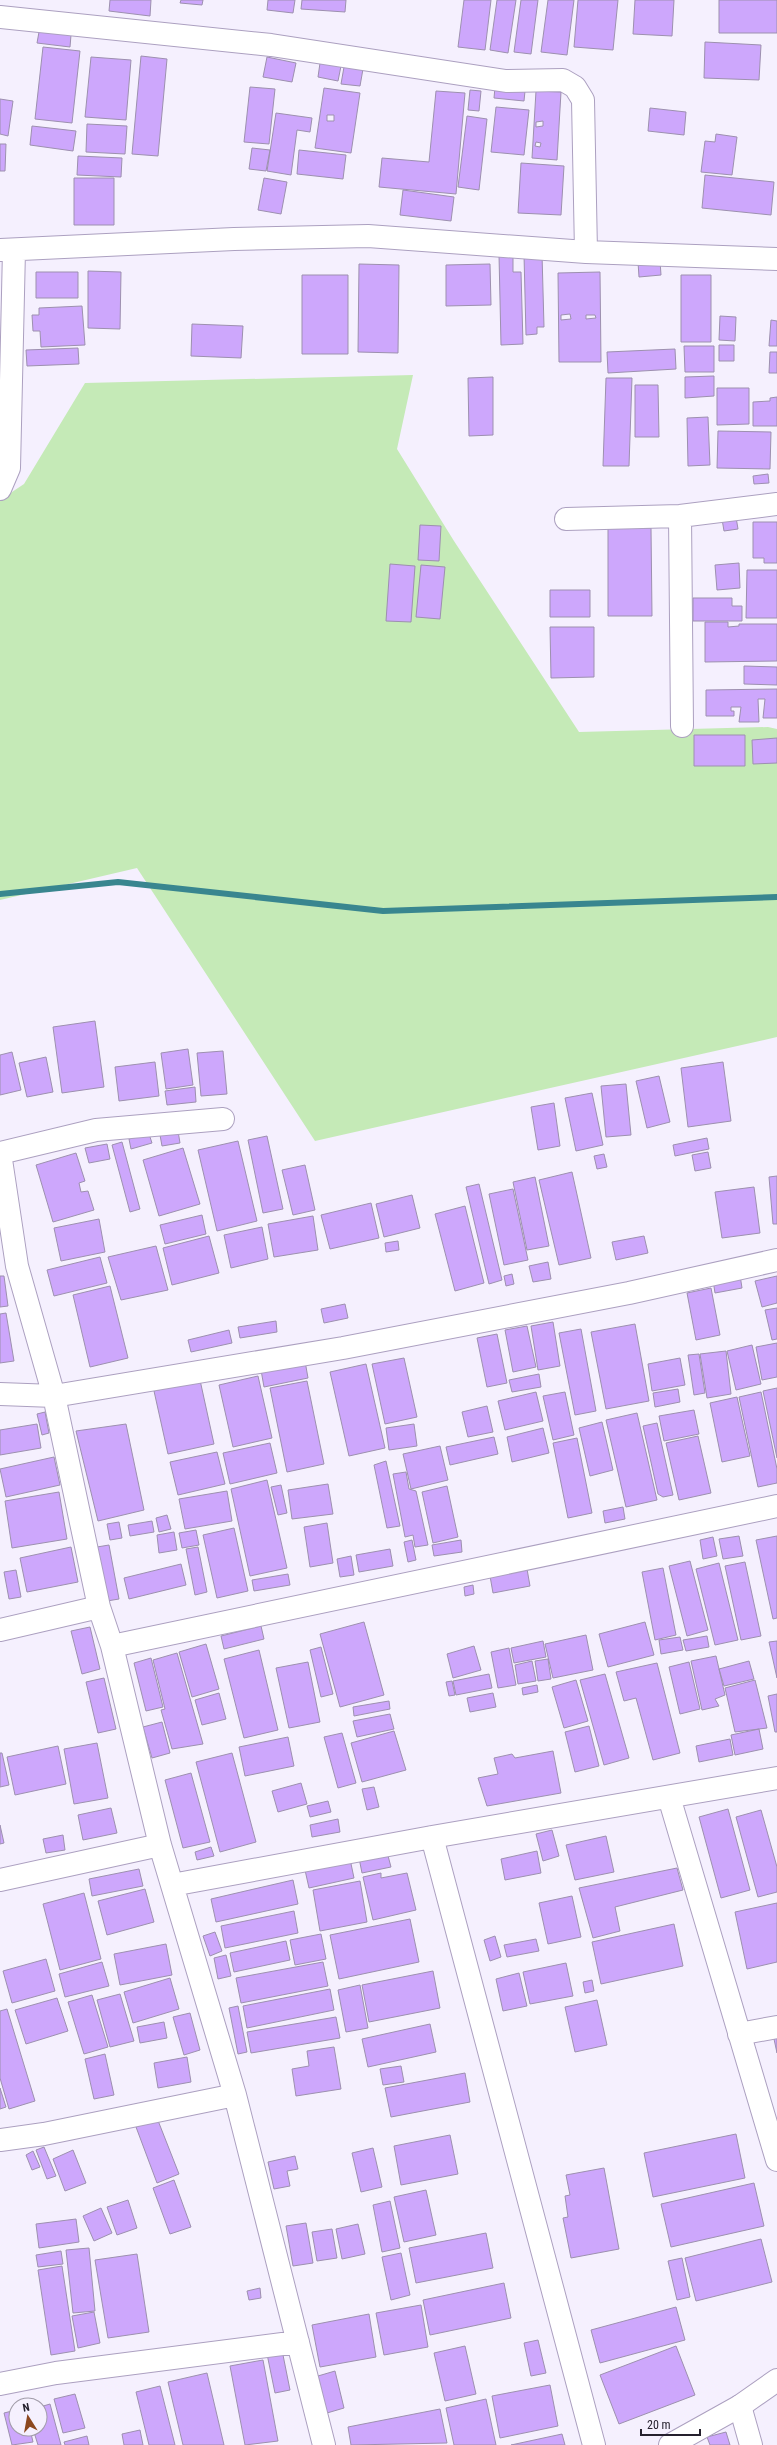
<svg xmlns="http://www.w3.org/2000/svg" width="777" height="2445" font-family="'Roboto Condensed',sans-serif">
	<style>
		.green { fill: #c5eab7 }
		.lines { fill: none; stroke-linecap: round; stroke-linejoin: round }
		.stream { stroke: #39868f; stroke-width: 6 }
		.building { fill: #cda7fc; stroke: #9d90af; fill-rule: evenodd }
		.street-casing { stroke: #aca0c0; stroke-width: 24 }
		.secondary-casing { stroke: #aca0c0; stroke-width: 24 }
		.street { stroke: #fff; stroke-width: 22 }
		.secondary { stroke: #fff; stroke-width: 22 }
	</style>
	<rect width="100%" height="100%" fill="#f5f0fe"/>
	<path class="green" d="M413,375L397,449L454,541L579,732L768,727L777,729V1037L315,1141L137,868L0,900V500L24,484L85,383Z"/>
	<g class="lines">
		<path class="stream" d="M0,894L118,882L383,911L777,897"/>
	</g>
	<path class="building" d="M110,0H151L150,16L109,11Z
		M181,0H203L202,5L180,3Z
		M268,0H295L293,13L267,10Z
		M302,0H346L345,12L301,9Z
		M464,0H491L485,50L458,47Z
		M497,0H516L508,53L490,50Z
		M521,0H538L531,54L514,52Z
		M548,0H574L567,55L541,52Z
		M578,0H618L613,50L574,47Z
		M635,0H674L672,36L633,34Z
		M719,0H777V33H719Z
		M39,32L71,35L70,47L37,43Z
		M705,42L761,45L759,80L704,78Z
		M43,47L80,51L72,123L35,119Z
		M141,56L167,59L158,156L132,154Z
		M91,57L131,60L126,120L85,117Z
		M267,57L296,63L292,82L263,77Z
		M320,63L341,66L338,81L318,77Z
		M344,67L363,69L360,86L341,84Z
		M250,87L275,89L269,144L244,142Z
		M495,87L525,91L524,101L494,98Z
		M324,88L360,93L351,153L315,148ZM327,115H334V121H327Z
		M470,90L481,91L479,111L468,110Z
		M436,91L465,93L456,194L379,187L382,158L429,162Z
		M536,91L561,92L557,160L532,158ZM543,121V126L536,127V122ZM536,142L541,143L540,147L535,146Z
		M0,99L13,101L8,136L0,134Z
		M496,107L529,110L524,155L491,152Z
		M650,108L686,112L684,135L648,131Z
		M276,113L312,118L310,132L297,130L291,175L267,171Z
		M467,116L487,119L479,190L458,187Z
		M87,124L127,126L125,154L86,152Z
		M32,126L76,131L73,151L30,145Z
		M716,134L737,137L732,175L701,172L705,141L715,142Z
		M0,144H6L5,171H0Z
		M252,148L270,150L266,171L249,169Z
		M299,150L346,155L343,179L297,174Z
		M78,156L122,158L121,177L77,175Z
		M521,163L564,166L561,215L518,213Z
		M705,175L774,182L771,215L702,208Z
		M74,178H114V225H74Z
		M264,178L287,182L281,214L258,210Z
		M403,190L454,197L451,221L400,215Z
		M542,254L544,327H537V334L526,335L524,255Z
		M499,255H513V272H521L523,344L501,345Z
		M660,261L661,275L639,277L638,262Z
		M359,264L399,265L398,353L358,352Z
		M490,264L491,305L446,306V265Z
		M88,271L121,272L120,329L88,328Z
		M36,272H78V298H36Z
		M600,272L601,362H559L558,273ZM570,314L571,319L561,320V315ZM586,315H595L596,318L586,319Z
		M302,275H348V354H302Z
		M681,275H711V342H681Z
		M82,306L85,345L41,347L40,331H33L32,315H39V308Z
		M720,316L736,317L735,341L719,340Z
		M771,320L777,321V346H769Z
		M192,324L243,326L241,358L191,356Z
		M719,345H734V361H719Z
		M684,346H714V372H685Z
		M78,348L79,364L27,366L26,350Z
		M675,349L676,369L608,373L607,352Z
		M770,352H777V373H769Z
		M714,376V396L685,398V377Z
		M493,377V435L469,436L468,378Z
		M606,378H632L629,466H603Z
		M635,385H658L659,437H635Z
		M717,388H749V424L717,425Z
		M777,397V426H753V402L770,401V398Z
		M708,417L710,465L688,466L687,418Z
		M718,431L771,432L770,469L717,468Z
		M768,474L769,483L754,484L753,476Z
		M735,511L738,529L724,531L721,513Z
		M753,522H777V563H764V558H753Z
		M420,525L441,526L439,561L418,560Z
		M608,528H651L652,616H608Z
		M739,563L740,588L717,590L715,565Z
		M390,564L415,566L411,622L386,621Z
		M421,565L445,567L440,619L416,617Z
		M747,570H777V618H746Z
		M550,590H590V617H550Z
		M693,598H732V606H742V621H693Z
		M705,622H728V627L739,626V624H777V661L705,662Z
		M550,627H594V677L551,678Z
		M744,666L777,667V685L744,684Z
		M777,689V718H763L765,699H758L759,722H739L741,707H731V711H734V716H706V690Z
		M694,735H745V766H694Z
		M777,738V763L753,764L752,740Z
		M95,1021L104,1087L62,1093L53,1027Z
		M188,1049L193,1085L166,1089L161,1053Z
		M223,1051L227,1094L201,1096L197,1053Z
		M12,1052L21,1090L0,1095V1055Z
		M46,1057L53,1092L27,1097L19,1063Z
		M155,1062L159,1096L119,1101L115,1067Z
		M723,1062L731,1121L688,1127L681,1068Z
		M659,1076L670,1122L647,1128L636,1081Z
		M626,1084L631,1135L606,1137L601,1086Z
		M195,1087L196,1102L167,1105L165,1091Z
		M592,1093L603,1145L576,1151L565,1098Z
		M554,1103L560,1146L538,1150L531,1107Z
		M178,1131L180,1143L162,1146L160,1135Z
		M149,1134L152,1143L131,1149L129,1139Z
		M267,1136L283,1209L263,1213L248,1140Z
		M707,1138L709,1149L675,1156L673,1145Z
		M238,1141L257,1221L217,1231L198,1150Z
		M122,1142L140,1209L130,1212L112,1145Z
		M107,1144L110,1159L89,1163L85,1148Z
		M183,1148L200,1204L159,1216L143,1160Z
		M708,1152L711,1168L695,1171L692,1155Z
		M76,1153L85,1181L79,1183L81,1192L88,1191L94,1210L53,1222L36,1165Z
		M604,1154L607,1167L597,1169L594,1156Z
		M305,1165L315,1210L293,1215L282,1170Z
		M572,1172L591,1258L559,1265L539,1180Z
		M777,1176V1224H773L769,1177Z
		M535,1177L549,1246L527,1250L513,1182Z
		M479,1184L502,1280L489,1284L466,1187Z
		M754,1187L760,1233L722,1238L715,1192Z
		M513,1189L528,1260L504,1265L489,1194Z
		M412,1195L420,1228L384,1237L376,1204Z
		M371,1203L379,1238L330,1249L321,1215Z
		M465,1206L484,1283L455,1291L435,1214Z
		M202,1215L206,1234L165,1244L160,1225Z
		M313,1216L318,1250L274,1257L268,1224Z
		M99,1219L105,1252L61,1261L54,1228Z
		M262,1227L268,1259L231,1268L224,1235Z
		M209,1236L219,1273L172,1285L163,1248Z
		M644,1236L648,1253L616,1260L612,1242Z
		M398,1241L399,1250L386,1252L385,1243Z
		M156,1246L168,1290L121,1300L108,1257Z
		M100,1257L107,1283L54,1296L47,1270Z
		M548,1262L551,1279L533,1282L529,1266Z
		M512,1274L514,1284L506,1286L504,1276Z
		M740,1275L742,1288L715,1293L713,1280Z
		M0,1276H4L8,1306L0,1307Z
		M777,1276V1303L762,1307L755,1281Z
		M110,1286L128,1358L90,1367L73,1295Z
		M711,1288L720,1335L696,1340L687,1293Z
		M345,1304L348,1318L324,1323L321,1309Z
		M777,1308V1339L772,1340L765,1310Z
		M6,1313L14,1361L0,1363V1314Z
		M276,1321L277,1332L240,1338L238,1327Z
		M553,1322L560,1366L538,1370L531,1326Z
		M635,1324L649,1401L606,1409L591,1332Z
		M527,1326L536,1367L513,1372L505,1330Z
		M581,1329L596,1411L575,1415L559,1333Z
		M229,1330L232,1343L191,1352L188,1340Z
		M497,1334L507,1383L487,1387L477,1338Z
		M777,1343V1377L762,1380L756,1347Z
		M752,1345L761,1384L736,1390L727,1351Z
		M726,1351L731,1394L707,1398L700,1354Z
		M699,1354L705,1393L694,1395L688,1355Z
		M404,1358L417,1417L385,1424L372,1364Z
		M680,1358L685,1385L652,1391L648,1364Z
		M305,1361L308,1378L264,1387L261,1370Z
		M366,1364L385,1448L349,1456L330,1372Z
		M539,1374L541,1387L512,1392L509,1380Z
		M258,1376L272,1438L233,1447L219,1385Z
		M200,1380L214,1444L168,1454L154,1391Z
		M307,1381L324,1464L287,1472L270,1388Z
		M777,1388V1458L763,1391Z
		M678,1389L680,1402L655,1407L653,1393Z
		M536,1392L543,1421L505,1430L498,1401Z
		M565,1392L574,1435L553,1440L543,1396Z
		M761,1392L777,1469V1483L758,1487L739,1397Z
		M737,1397L750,1456L722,1462L710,1403Z
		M487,1406L493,1432L468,1437L462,1412Z
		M694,1410L699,1434L664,1441L659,1416Z
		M45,1412L49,1433L42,1435L37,1414Z
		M637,1413L657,1500L626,1507L606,1420Z
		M602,1422L613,1470L590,1476L579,1428Z
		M657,1423L673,1495L663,1497L658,1494L643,1426Z
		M37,1424L41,1448L0,1455V1430Z
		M126,1424L144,1510L98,1521L76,1431Z
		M414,1424L417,1446L389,1450L386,1428Z
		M543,1428L549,1453L512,1462L507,1437Z
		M698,1436L711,1493L679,1500L666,1443Z
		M494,1437L498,1454L450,1465L446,1447Z
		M577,1438L592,1513L568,1518L553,1443Z
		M270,1443L277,1473L230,1484L223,1453Z
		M440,1446L448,1480L411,1489L403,1454Z
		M217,1452L225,1484L178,1495L170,1462Z
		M54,1457L60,1485L6,1497L0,1469Z
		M386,1461L400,1526L387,1528L374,1465Z
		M406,1472L409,1489L416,1491L428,1545L415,1547L413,1535L405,1537L393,1474Z
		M267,1480L287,1568L250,1576L231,1489Z
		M328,1484L333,1514L292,1519L288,1490Z
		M281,1485L287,1513L278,1515L271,1487Z
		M447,1486L458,1537L433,1543L422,1492Z
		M227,1491L232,1521L185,1529L179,1499Z
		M59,1492L67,1539L12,1548L5,1501Z
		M623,1507L625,1519L605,1523L603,1511Z
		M167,1515L171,1529L159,1532L156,1518Z
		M152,1521L154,1532L130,1536L128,1525Z
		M119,1522L122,1538L110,1540L107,1524Z
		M327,1523L333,1563L310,1567L304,1527Z
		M234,1528L248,1591L217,1598L203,1535Z
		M196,1530L199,1545L182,1548L179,1533Z
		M174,1532L177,1550L159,1553L157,1535Z
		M739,1536L743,1556L723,1559L719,1539Z
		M777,1536V1618L773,1619L756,1540Z
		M713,1537L717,1556L703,1559L700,1540Z
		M412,1540L416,1560L408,1562L404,1542Z
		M461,1540L462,1552L434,1556L432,1545Z
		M109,1545L119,1599L107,1601L97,1547Z
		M71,1547L78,1582L27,1592L20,1558Z
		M198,1547L207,1592L195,1595L186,1549Z
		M390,1549L393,1566L359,1572L356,1555Z
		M351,1556L354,1575L340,1577L337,1559Z
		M690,1561L708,1630L687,1636L669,1566Z
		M745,1562L761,1636L741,1640L725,1566Z
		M719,1563L738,1640L715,1645L696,1569Z
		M181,1564L186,1585L129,1599L124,1578Z
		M663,1568L676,1635L655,1640L642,1572Z
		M527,1569L530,1586L493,1593L490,1576Z
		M16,1570L21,1597L9,1599L4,1572Z
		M288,1574L290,1585L254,1591L252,1580Z
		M473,1585L474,1594L465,1596L464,1587Z
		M364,1622L384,1695L340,1707L320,1634Z
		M645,1622L654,1655L608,1667L599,1634Z
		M261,1626L264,1639L224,1649L221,1636Z
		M90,1627L100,1669L82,1674L71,1631Z
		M586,1635L593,1670L553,1678L545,1644Z
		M707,1636L709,1647L686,1651L683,1640Z
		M680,1637L683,1650L661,1654L659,1640Z
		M543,1641L546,1657L514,1663L511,1648Z
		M777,1641V1678L769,1642Z
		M206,1644L219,1689L192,1697L179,1652Z
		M474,1646L481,1670L453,1678L447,1654Z
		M321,1647L333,1694L321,1697L310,1650Z
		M509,1648L516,1685L498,1688L491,1652Z
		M259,1650L278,1730L244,1738L224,1659Z
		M177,1653L203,1744L172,1749L161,1710L165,1709L153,1660Z
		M716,1656L725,1695L715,1699L719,1706L702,1710L691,1661Z
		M151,1658L163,1707L146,1711L134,1663Z
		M548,1659L551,1679L538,1681L535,1661Z
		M532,1661L536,1681L518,1684L515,1665Z
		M749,1661L754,1679L724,1686L719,1669Z
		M308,1662L320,1722L289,1728L276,1668Z
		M689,1662L700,1709L680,1714L669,1667Z
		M657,1663L680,1753L653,1760L636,1698L624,1701L616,1672Z
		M489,1674L492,1688L456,1695L453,1681Z
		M605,1674L629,1758L604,1765L580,1680Z
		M104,1678L116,1729L98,1733L86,1682Z
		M576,1680L588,1721L564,1728L552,1687Z
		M755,1680L767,1728L735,1732L725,1688Z
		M452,1681L455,1695L449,1696L446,1682Z
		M537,1685L538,1692L523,1695L522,1688Z
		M219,1693L226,1719L202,1725L195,1700Z
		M493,1693L496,1707L470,1712L467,1698Z
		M777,1694V1732H775L768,1696Z
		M389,1701L390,1709L354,1716L353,1707Z
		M390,1714L394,1729L357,1737L353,1721Z
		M162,1722L170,1753L152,1758L143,1727Z
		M589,1726L599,1766L575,1772L565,1732Z
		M759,1729L763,1749L735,1755L731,1735Z
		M394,1731L406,1770L362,1782L351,1743Z
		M342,1733L356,1783L338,1788L324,1737Z
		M288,1737L294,1766L245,1776L239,1747Z
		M730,1739L733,1755L699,1762L696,1746Z
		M97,1743L108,1798L74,1804L64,1749Z
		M58,1746L66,1784L15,1795L7,1757Z
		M553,1751L561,1793L487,1806L478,1778L498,1774L494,1758L512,1754L515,1758Z
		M0,1753H2L9,1785L0,1787Z
		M232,1753L256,1842L220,1852L196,1762Z
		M191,1773L210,1842L183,1848L165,1780Z
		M301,1783L307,1804L278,1812L272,1791Z
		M374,1787L379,1807L367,1810L362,1789Z
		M328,1801L331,1812L310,1817L307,1806Z
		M111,1808L117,1833L83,1840L78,1815Z
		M728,1809L750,1890L721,1898L699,1817Z
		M761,1810L777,1867V1892L758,1897L736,1817Z
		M338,1819L340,1832L312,1837L310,1825Z
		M0,1825L4,1843L0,1844Z
		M552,1830L559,1856L543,1861L536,1834Z
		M63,1835L65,1850L46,1853L43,1839Z
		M606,1836L614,1872L575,1880L566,1845Z
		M211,1847L214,1856L197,1860L195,1852Z
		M537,1851L541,1873L505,1880L501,1859Z
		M387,1852L391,1867L362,1873L359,1858Z
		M350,1859L354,1878L309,1888L305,1870Z
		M677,1868L683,1890L615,1907L620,1931L593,1938L579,1888Z
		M139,1869L143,1886L92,1896L89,1879Z
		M381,1873V1878L407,1873L416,1910L373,1920L363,1877Z
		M293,1880L298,1904L216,1922L211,1899Z
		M360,1881L367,1922L320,1931L313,1890Z
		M145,1889L154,1922L107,1935L98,1901Z
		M84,1893L101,1959L60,1970L43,1904Z
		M572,1896L581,1937L548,1944L539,1903Z
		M777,1903V1962L747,1969L735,1912Z
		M294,1911L298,1933L225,1948L221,1926Z
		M410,1919L419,1962L339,1979L330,1935Z
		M674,1924L683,1966L601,1984L592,1942Z
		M215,1932L222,1951L210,1956L203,1936Z
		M321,1934L326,1959L295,1965L290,1940Z
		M495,1936L501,1957L490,1961L484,1940Z
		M536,1939L539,1951L507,1957L504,1945Z
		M286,1941L290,1960L234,1972L230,1953Z
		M166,1944L172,1975L120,1985L114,1954Z
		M226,1955L231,1976L218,1979L214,1958Z
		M46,1959L55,1991L12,2003L3,1971Z
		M102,1962L109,1986L65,1997L59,1974Z
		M323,1962L328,1986L241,2003L236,1978Z
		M566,1963L573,1996L530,2004L523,1972Z
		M433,1971L440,2008L369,2022L362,1985Z
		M519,1973L527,2006L503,2011L496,1979Z
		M170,1978L179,2009L133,2023L124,1992Z
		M592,1980L594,1991L585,1993L583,1982Z
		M360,1985L368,2028L346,2032L338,1990Z
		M330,1989L334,2010L247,2028L243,2006Z
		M120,1994L134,2041L110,2047L97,2000Z
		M92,1995L108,2047L84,2054L68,2002Z
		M57,1998L68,2031L26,2044L15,2010Z
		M597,2000L607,2045L575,2052L565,2007Z
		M238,2006L247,2052L238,2054L229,2008Z
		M7,2009L35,2101L9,2109L0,2078V2011Z
		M190,2013L200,2050L184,2055L173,2017Z
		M336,2017L340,2038L251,2053L247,2032Z
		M164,2022L167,2038L140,2043L137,2027Z
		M430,2024L436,2052L368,2067L362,2039Z
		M777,2038V2053L774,2039Z
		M334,2047L341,2089L296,2096L292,2069L309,2066L307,2051Z
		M105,2054L114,2095L94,2099L85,2059Z
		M187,2057L191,2082L158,2088L154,2063Z
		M401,2066L404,2082L383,2085L380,2069Z
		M465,2073L470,2102L391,2117L385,2088Z
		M0,2088L6,2107L0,2109Z
		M157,2118L179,2174L157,2183L136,2127Z
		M736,2134L745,2178L653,2197L644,2153Z
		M450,2135L458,2174L401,2185L394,2146Z
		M44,2147L56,2176L47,2179L36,2150Z
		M373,2148L382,2187L361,2192L352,2153Z
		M73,2150L86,2183L65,2191L53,2159Z
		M33,2151L40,2167L32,2170L26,2155Z
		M295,2156L298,2169L287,2171L290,2186L274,2189L268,2162Z
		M604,2168L619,2249L571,2258L563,2218L568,2217L565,2196L570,2195L566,2175Z
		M174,2180L191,2227L170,2234L153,2188Z
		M754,2183L764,2226L671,2247L661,2204Z
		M426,2190L436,2235L404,2242L394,2197Z
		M128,2200L137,2228L117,2235L107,2207Z
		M390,2201L400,2248L382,2252L373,2205Z
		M101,2208L112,2233L94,2241L83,2216Z
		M76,2219L79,2242L39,2248L36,2224Z
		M306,2223L313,2263L293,2266L286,2226Z
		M358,2224L365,2254L342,2259L336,2229Z
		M332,2229L337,2258L317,2261L312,2232Z
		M486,2233L493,2268L416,2283L409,2248Z
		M761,2239L772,2282L696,2301L685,2258Z
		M89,2248L95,2311L73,2313L66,2250Z
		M61,2251L63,2264L38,2267L36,2255Z
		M401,2253L410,2295L391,2300L382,2257Z
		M137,2254L149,2332L108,2338L95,2260Z
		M682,2258L690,2297L677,2300L668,2261Z
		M62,2266L75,2351L51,2355L38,2270Z
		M504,2283L511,2318L430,2335L423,2300Z
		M260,2288L261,2298L249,2300L247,2291Z
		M421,2305L428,2347L384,2355L376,2313Z
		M676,2307L685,2340L600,2363L591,2330Z
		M94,2312L100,2343L78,2348L72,2316Z
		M369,2314L376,2357L320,2367L312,2325Z
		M538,2340L546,2373L531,2376L524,2343Z
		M465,2346L476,2394L445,2401L434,2353Z
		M676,2346L695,2395L619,2424L600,2375Z
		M282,2350L290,2390L275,2393L267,2354Z
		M263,2360L278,2441L245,2445L230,2366Z
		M335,2371L344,2408L327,2413L318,2376Z
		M207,2373L224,2445H183L168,2382Z
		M550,2385L558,2426L500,2438L492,2396Z
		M160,2386L175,2445H149L136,2392Z
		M75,2394L85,2428L63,2433L54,2399Z
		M486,2399L496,2445H454L446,2408Z
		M50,2404L61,2445H38L33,2429H40V2407Z
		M440,2409L447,2443L351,2445L348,2427Z
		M16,2410V2429H30L33,2442L12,2445L4,2413Z
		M140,2430L143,2445H124L122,2434Z
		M726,2432L730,2445H710L707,2437Z
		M562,2434L565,2445H511Z
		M87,2436L89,2445H65L64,2442Z"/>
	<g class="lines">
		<g class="street-casing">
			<path id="street" d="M0,17L271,45L506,81L563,80L575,87L583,100L586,252
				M0,250L234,239L368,236L586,252L777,259
				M0,489L9,468L14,250
				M680,516L682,726
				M566,519L680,516L777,504
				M0,1153L17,1266L54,1396L99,1607L112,1646L160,1845L235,2095L324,2445
				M0,1153L96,1130L223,1119
				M0,1394L54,1396L343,1348L629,1293L777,1260
				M0,1630L99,1607
				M112,1646L777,1506
				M669,1797L777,2160
				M432,1837L594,2445
				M0,1880L160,1845
				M172,1885L432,1837L777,1778
				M739,2034L777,2027
				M0,2140L44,2134L235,2095
				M0,2384L56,2373L298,2342
				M740,2406L751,2445"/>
		</g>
		<g class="secondary-casing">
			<path id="secondary" d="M670,2445L740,2406L777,2380"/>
		</g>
		<use href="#street" class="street"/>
		<use href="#secondary" class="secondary"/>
	</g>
	<g transform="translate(28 2417) rotate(349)"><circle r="19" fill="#f5f0fe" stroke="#a29daa"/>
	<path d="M0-3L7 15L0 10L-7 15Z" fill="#8c471f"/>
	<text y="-6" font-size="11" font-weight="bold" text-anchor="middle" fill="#25202d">N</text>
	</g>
	<path d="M641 2429v6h59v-6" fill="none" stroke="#25202d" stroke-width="2"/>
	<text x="647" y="2429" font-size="12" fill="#25202d" stroke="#f5f0fe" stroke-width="3" paint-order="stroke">20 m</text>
</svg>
